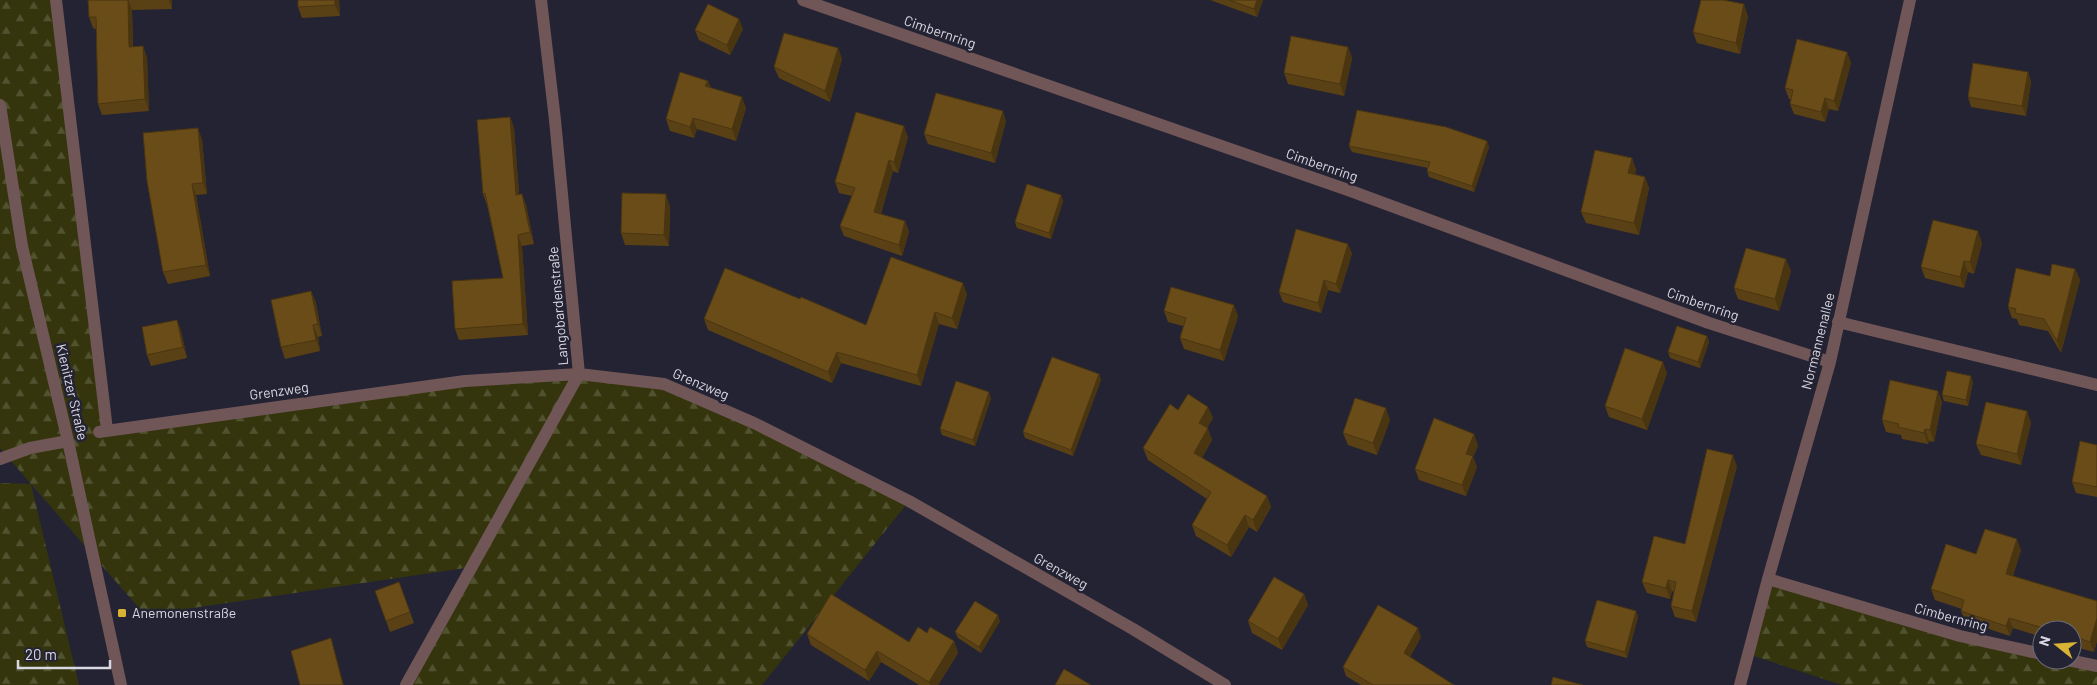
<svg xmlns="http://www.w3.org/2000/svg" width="2097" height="685" font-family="Barlow,sans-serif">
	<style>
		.forest { fill: url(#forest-firs) }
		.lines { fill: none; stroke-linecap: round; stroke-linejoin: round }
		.minor { stroke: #715657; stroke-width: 12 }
		.wall { fill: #5a4115 }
		.shaded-wall { fill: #4a3511 }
		.building { fill: #694c18; stroke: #4a3511 }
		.poi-dot { fill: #d9b334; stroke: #242333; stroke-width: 2 }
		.labels { text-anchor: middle; stroke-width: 5; stroke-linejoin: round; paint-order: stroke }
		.street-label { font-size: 14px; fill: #d8d7e2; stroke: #242333 }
		.poi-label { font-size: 14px; fill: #d8d7e2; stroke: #242333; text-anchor: start }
	</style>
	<defs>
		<pattern id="forest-firs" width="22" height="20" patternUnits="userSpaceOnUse" patternTransform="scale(1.25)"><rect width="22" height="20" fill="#34350d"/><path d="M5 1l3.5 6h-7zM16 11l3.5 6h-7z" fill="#515230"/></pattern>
	</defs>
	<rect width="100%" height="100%" fill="#242333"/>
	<path class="forest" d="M0,0H56L107,430L465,381L579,374L664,384L909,501L762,685H406L472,567L145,615L31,484L79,685H0V483L31,484L0,448Z
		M1768,579L2042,660H2068L2097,666V685H1842L1748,654Z"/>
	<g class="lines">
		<path class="minor" d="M56,0L107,430
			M803,0L1348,190L1709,323L1830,362
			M0,105L22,246L68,441L121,685
			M1838,322L2097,385
			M99,432L465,381L579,374L664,384L754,423L909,501L1133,629L1225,685
			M0,459L30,448L68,441
			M1768,579L1960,636L2042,654
			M2068,660L2097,666
			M406,685L579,374L555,120L541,0
			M1740,685L1768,579L1830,362L1910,0"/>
	</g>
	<path class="wall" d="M88,0H172V9L132,10L133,47L143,46L147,58L149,111L102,115L98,104L96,29L93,28L89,17Z
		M298,0H339L340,16L302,18L298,7Z
		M1210,0H1263L1257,17Z
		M1748,16L1740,54L1697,43L1693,32Z
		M743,29L730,55L699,40L695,30Z
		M1348,47L1352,58L1344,96L1288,84L1284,73Z
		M838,48L842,59L830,102L779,78L774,67Z
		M1847,52L1851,63L1838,111L1829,109L1825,122L1794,114L1790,104L1791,99H1789L1785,88Z
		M2028,72L2031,82L2026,116L1971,107L1968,97Z
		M708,81L711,88L746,108L736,141L697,129L694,138L670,131L666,119Z
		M510,117L514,128L519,194H522L526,205L534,244L522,246L528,335L459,340L455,329L503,278L487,205L483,194Z
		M1006,121L995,163L928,144L924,134Z
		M908,137L898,173L893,171L881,214L905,221L909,232L902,256L844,236L840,226L852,196L839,193L835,182Z
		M202,139L207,194L196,195L210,276L168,284L163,272Z
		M1487,141L1489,147L1474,192L1429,177L1427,171L1428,168L1352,152L1349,146Z
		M1632,158L1636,170L1635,174L1645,177L1649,188L1639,235L1586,223L1581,212Z
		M1061,195L1063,201L1051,239L1017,228L1015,222Z
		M670,206L669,246L625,245L621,233Z
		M1982,243L1974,274L1968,272L1964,288L1925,278L1921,267Z
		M1352,253L1340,293L1328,290L1321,313L1283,302L1279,292Z
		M2075,269L2080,280L2061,353L2048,331L2019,325L2017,319L2012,318L2008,307L2050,276Z
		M1791,271L1779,311L1738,299L1734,288Z
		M311,291L316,303L322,336L318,337L320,351L285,359L281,347Z
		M967,294L957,329L939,324L921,386L841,363L832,383L708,330L704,319L800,299L866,325Z
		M1164,311L1238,316L1224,361L1184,349L1180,338L1183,326L1168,322Z
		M177,320L181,331L187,358L151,366L147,355Z
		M1707,336L1709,342L1700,368L1670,358L1668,352Z
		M1667,373L1647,430L1609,417L1605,406Z
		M1099,374L1101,380L1073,456L1025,438L1023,432Z
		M1973,382L1968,406L1944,401L1942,395Z
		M1938,391L1942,402L1934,442L1929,441L1928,444L1902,439L1901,435L1886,432L1882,420Z
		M991,398L975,446L942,435L940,429Z
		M1208,407L1213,418L1207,428L1212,440L1202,458L1267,496L1271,507L1257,532L1249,527L1231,557L1196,536L1192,525L1207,499L1148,460L1143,448L1178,410Z
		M2027,411L2031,423L2021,465L1981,455L1976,444Z
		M1390,420L1377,455L1348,445L1343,433Z
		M1474,434L1478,446L1473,457L1477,467L1466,496L1419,480L1415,469Z
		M2097,445V497L2076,493L2072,482Z
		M1737,466L1696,622L1675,617L1671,606L1674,592L1672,591L1670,599L1647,593L1642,582L1685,544Z
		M2021,550L2013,576L2097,601V641L2094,652L2072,646V630H2042V637L2013,628L2010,636L1965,621L1961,611L1962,609L1935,600L1931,589L1976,554Z
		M399,582L414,623L390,632L375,591Z
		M1304,594L1308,605L1282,650L1252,633L1248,621Z
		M1636,611L1638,617L1627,658L1587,647L1585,641Z
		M1000,621L981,653L958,638L955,632Z
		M927,633L954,641L958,653L938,685H919L881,662L869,681L811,645L807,634L909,642Z
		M1421,637L1410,657L1454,685H1361L1346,676L1343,667Z"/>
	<path class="shaded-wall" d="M128,0L132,10L133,58L129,47Z
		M169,0H172V9Z
		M335,0H339L340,16L335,5Z
		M1257,0H1263L1257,17L1254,9Z
		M1744,4L1748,16L1740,54L1736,43Z
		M739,19L743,29L730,55L727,45Z
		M143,46L147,58L149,111L145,99Z
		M1348,47L1352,58L1344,96L1340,84Z
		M838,48L842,59L830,102L825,91Z
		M1847,52L1851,63L1838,111L1834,101Z
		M2028,72L2031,82L2026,116L2022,106Z
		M708,81L712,92L705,86Z
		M742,97L746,108L736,141L732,129Z
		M1825,98L1829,109L1825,122L1821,112Z
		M1003,111L1006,121L995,163L991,153Z
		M510,117L514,128L520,207L516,195Z
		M693,118L697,129L694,138L690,127Z
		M904,126L908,137L898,173L894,162Z
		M198,128L202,139L207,194L203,183Z
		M1487,141L1489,147L1474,192L1472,186Z
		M1632,158L1636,170L1633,184L1628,173Z
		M889,160L893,171L878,223L874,212Z
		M1645,177L1649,188L1639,235L1634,223Z
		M192,184L196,195L210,276L206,265Z
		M522,194L526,205L534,244L530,232Z
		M666,194L670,206L669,246L664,235Z
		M1061,195L1063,201L1051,239L1049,233Z
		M905,221L909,232L902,256L899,245Z
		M1978,231L1982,243L1974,274L1970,262Z
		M518,235L522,246L528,335L523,324Z
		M1348,244L1352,253L1340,293L1336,284Z
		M1786,259L1791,271L1779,311L1775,299Z
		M1964,261L1968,272L1964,288L1960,277Z
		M2075,269L2080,280L2061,353L2057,341Z
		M1324,280L1328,290L1321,313L1318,303Z
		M963,283L967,294L957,329L952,318Z
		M311,291L316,303L322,336L318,324Z
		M1234,305L1238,316L1224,361L1220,350Z
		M935,312L939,324L921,386L917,375Z
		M177,320L181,331L187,358L183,347Z
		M313,325L318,337L320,351L316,340Z
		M1707,336L1709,342L1700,368L1698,362Z
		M837,352L841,363L832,383L828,372Z
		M1663,362L1667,373L1647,430L1642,419Z
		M1099,374L1101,380L1073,456L1071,450Z
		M1971,376L1973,382L1968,406L1966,400Z
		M1938,391L1942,402L1934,442L1930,430Z
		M989,392L991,398L975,446L973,440Z
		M1208,407L1213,418L1203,434L1199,423Z
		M1386,408L1390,420L1377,455L1373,443Z
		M2027,411L2031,423L2021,465L2017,454Z
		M1208,428L1212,440L1198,464L1194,453Z
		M1925,429L1929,441L1928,444L1924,433Z
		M1474,434L1478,446L1473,457L1477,467L1466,496L1462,485L1466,454Z
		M1733,455L1737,466L1696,622L1692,611Z
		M1267,496L1271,507L1257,532L1253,520Z
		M1245,515L1249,527L1231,557L1227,545Z
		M2017,539L2021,550L2010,584L2006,574Z
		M1668,580L1672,591L1670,599L1666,588Z
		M1304,594L1308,605L1282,650L1278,639Z
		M1636,611L1638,617L1627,658L1625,652Z
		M998,615L1000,621L981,653L979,647Z
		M2009,618L2013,628L2010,636L2006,626Z
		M2097,618V641L2094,652L2090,642Z
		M1418,628L1421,637L1407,662L1404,653Z
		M331,638L334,649L344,685H343Z
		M954,641L958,653L938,685H930L929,682Z
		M877,651L881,662L869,681L865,670Z"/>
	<path class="building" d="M88,0H128L129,47L143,46L145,99L98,104L96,17H89Z
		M298,0H335V5L298,7Z
		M1229,0H1257L1254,9Z
		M1701,0H1723L1744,4L1736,43L1693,32Z
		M708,4L739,19L727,45L695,30Z
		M784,33L838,48L825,91L774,67Z
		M1291,36L1348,47L1340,84L1284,73Z
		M1797,39L1847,52L1834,101L1825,98L1821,112L1790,104L1793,90L1785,88Z
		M1973,63L2028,72L2022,106L1968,97Z
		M680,72L708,81L705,86L742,97L732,129L693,118L690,127L666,119Z
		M936,93L1003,111L991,153L924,134Z
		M1357,110L1446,127L1487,141L1472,186L1427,171L1430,162L1349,146Z
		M856,112L904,126L894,162L889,160L874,212L905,221L899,245L840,226L855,188L835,182Z
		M510,117L516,195L522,194L530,232L518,235L523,324L455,329L452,281L503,278L485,193L483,194L477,120Z
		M198,128L203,183L192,184L206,265L163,272L147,181L143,133Z
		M1595,150L1632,158L1628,173L1645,177L1634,223L1581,212Z
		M1027,184L1061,195L1049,233L1015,222Z
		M622,193L666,194L664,235L621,233Z
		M1933,220L1978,231L1970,262L1964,261L1960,277L1921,267Z
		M1296,229L1348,244L1336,284L1324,280L1318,303L1279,292Z
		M1746,248L1786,259L1775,299L1734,288Z
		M891,257L963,283L952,318L935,312L917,375L837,352L828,372L704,319L725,268L800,299L801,297L866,325Z
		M2052,264L2075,269L2057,341L2044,319L2015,313L2016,309L2008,307L2016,268L2050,276Z
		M1171,287L1234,305L1220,350L1180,338L1186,318L1164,311Z
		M311,291L318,324L313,325L316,340L281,347L271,300Z
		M177,320L183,347L147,355L142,327Z
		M1677,326L1707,336L1698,362L1668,352Z
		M1625,348L1663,362L1642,419L1605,406Z
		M1052,357L1099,374L1071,450L1023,432Z
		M1947,371L1971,376L1966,400L1942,395Z
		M1890,380L1938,391L1930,430L1925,429L1924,433L1898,427L1899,424L1882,420Z
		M956,381L989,392L973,440L940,429Z
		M1188,394L1208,407L1199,423L1208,428L1194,453L1267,496L1253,520L1245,515L1227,545L1192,525L1211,492L1143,448L1170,404L1178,410Z
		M1355,398L1386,408L1373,443L1343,433Z
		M1986,402L2027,411L2017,454L1976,444Z
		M1434,418L1474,434L1466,454L1473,456L1462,485L1415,469Z
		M2080,441L2097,445V487L2072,482Z
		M1707,449L1733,455L1692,611L1671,606L1676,582L1668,580L1666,588L1642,582L1654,536L1685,544Z
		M1985,529L2017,539L2006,574L2097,601V618L2090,642L2072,636V630H2050L2009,618L2006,626L1961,611L1964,600L1931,589L1946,544L1976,554Z
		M1274,577L1304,594L1278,639L1248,621Z
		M399,582L410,612L386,621L375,591Z
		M831,594L909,642L918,627L927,633L930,627L954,641L929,682L877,651L865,670L807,634Z
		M1597,600L1636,611L1625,652L1585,641Z
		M975,601L998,615L979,647L955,632Z
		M1378,605L1418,628L1404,653L1454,685H1373L1343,667Z
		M331,638L343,685H300L291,651Z
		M1064,669L1091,685H1055Z
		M1553,677L1583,685H1551Z"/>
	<rect class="poi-dot" x="117" y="608" width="10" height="10" rx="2.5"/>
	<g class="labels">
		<g class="street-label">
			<text transform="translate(940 32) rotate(19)" y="5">Cimbernring</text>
			<text transform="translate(1322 165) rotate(19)" y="5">Cimbernring</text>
			<text transform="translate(1703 304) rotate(19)" y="5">Cimbernring</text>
			<text transform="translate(558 306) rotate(-95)" y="5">Langobardenstraße</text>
			<text transform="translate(1818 341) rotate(-76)" y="5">Normannenallee</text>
			<text transform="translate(701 384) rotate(23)" y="5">Grenzweg</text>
			<text transform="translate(279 391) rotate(-8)" y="5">Grenzweg</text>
			<text transform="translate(72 392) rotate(77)" y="5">Kienitzer Straße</text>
			<text transform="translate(1061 571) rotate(29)" y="5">Grenzweg</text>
			<text transform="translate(1951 617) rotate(15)" y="5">Cimbernring</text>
		</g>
		<g class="poi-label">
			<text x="132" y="618">Anemonenstraße</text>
		</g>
	</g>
	<g transform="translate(2057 645) rotate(287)"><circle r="24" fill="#242333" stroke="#6c6b79"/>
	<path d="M0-4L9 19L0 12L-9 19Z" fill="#d9b334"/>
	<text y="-8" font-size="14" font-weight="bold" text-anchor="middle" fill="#d8d7e2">N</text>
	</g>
	<path d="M18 660v8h92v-8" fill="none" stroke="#d8d7e2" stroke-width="2.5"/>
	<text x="25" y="660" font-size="15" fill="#d8d7e2" stroke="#242333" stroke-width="4" paint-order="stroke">20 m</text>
</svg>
